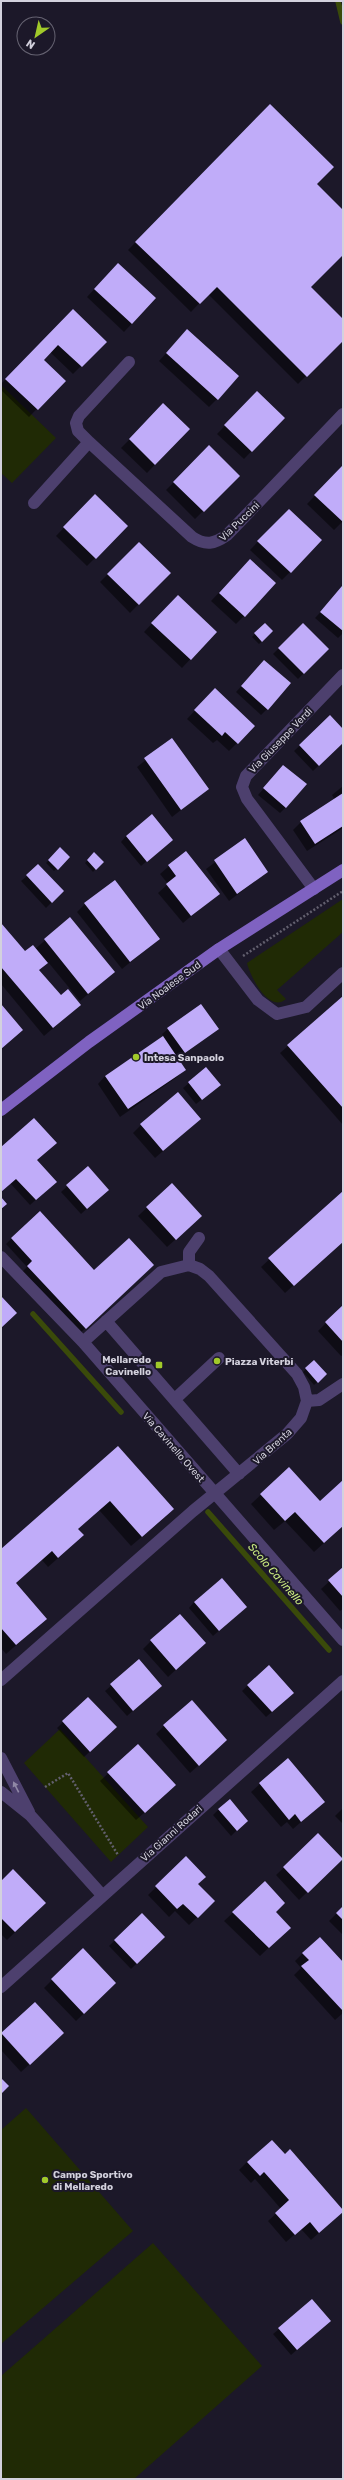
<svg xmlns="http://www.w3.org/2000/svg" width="344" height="2480" font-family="Rubik,sans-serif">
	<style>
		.green { fill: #202a05 }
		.shadow { fill: #0007 }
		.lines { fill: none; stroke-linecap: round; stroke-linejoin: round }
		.stream { stroke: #3a4a0a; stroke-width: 5.5 }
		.building { fill: #c0acf9 }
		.path { stroke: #625f6e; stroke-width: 2.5; stroke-dasharray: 2 2; stroke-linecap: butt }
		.minor { stroke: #4d406e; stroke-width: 12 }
		.major { stroke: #7f62c1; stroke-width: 12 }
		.oneway { fill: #9088a6 }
		.poi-dot { fill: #a1c92a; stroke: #1c1829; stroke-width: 1.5 }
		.labels { text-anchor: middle; stroke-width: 4; stroke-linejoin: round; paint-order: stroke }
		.street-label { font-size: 10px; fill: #d3d1dd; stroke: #1c1829 }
		.poi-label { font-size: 10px; font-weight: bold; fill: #d3d1dd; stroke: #1c1829; text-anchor: start }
		.water-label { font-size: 11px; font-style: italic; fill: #cbec81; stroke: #1c1829 }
	</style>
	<rect width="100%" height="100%" fill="#1c1829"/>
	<path class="green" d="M1,385L56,438L12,483L1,473Z
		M343,899V932L277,990L286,999C269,1014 250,976 247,963Z
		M60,1729L148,1827L111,1862L24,1763Z
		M26,2108L133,2231L1,2344V2130Z
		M153,2243L262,2366L134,2479H1V2376Z"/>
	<path class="shadow" d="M270,105L316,184L343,211V254L310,287L343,320V339L298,384L208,294L191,312L128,250Z
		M110,272L155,299L124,332L87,297Z
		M73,310L105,342L73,374L50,352L42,360L64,381L29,417L1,390V384Z
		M180,338L217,399L209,407L159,361Z
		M257,393L283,418L244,459L217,434Z
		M164,405L189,429L147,473L121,448Z
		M209,447L238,476L195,519L166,490Z
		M343,469V521L334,530L307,504L334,476Z
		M95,495L127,526L87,566L56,536Z
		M281,518L321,541L282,580L250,550Z
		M139,543L169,573L130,613L100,582Z
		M242,568L244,616L236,624L211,601Z
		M343,588V633L338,638L315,618Z
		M170,604L216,632L182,668L144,632Z
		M265,624L272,631L259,644L252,637Z
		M303,624L328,649L298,679L273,654Z
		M259,667L267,709L261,715L236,692Z
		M215,689L254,726L229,751L217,740L213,743L187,719Z
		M330,717L343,731V742L313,771L294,751Z
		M172,739L208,789L172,817L137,767Z
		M278,772L286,807L280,813L258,795Z
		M343,786V828L307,851L293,830L301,822L335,800L332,795Z
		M126,836L166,845L141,866L121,842Z
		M245,840L267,872L229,901L206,869Z
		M60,849L69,857L54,871L46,863Z
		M185,852L218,894L183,923L158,893L168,884L160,874Z
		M94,854L102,862L93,872L85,863Z
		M27,876L63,891L46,908L21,881Z
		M85,904L159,939L122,969L77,912Z
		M70,919L114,972L80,1001L48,962L39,970L72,1012L44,1036L1,984V924L25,953L35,949Z
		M343,997V1125L280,1053Z
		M168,1029H217L178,1059L185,1069L177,1077L120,1117L98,1084L105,1076L164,1037L162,1034Z
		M189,1083L214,1090L196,1104L183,1088Z
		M141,1125L191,1127L155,1158L133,1133Z
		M1,1148L50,1149L36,1161L50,1187L30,1205L10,1183L1,1192Z
		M88,1167L102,1195L81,1214L61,1192Z
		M172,1184L193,1224L167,1247L138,1216Z
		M343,1192V1241L285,1293L261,1267Z
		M12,1238L94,1271L153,1265L77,1336L22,1272L27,1267L6,1244Z
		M343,1306V1355L341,1356L318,1331Z
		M314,1361L326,1374L314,1385L303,1372Z
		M118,1447L163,1519L131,1546L99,1510L77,1529L73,1545L48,1567L42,1560L15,1584L36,1628L6,1654L1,1648V1550Z
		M289,1468L320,1502L343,1481V1526L314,1552L285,1521L274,1530L251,1504Z
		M343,1569V1609L340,1611L321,1589Z
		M194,1602L240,1612L213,1636L189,1608Z
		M151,1641L205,1643L168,1677L143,1649Z
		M139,1661L155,1691L127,1716L105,1691Z
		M248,1685L287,1699L266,1717L242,1691Z
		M88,1698L110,1733L84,1757L57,1728Z
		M164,1726L218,1748L190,1773L156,1734Z
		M138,1745L167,1793L136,1820L100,1781Z
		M288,1759L324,1802L293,1829L287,1822L281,1827L251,1792Z
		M343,1808V1824L335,1816Z
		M219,1809L241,1826L231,1836L213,1815Z
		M318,1835L341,1859L299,1900L276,1875Z
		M186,1858L197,1884L214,1901L189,1925L175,1911L169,1917L148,1895Z
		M1,1883L45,1903L7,1940L1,1934Z
		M265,1883L281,1936L260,1956L224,1921Z
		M343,1907V1935L329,1921Z
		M142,1914L164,1937L131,1969L109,1946Z
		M83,1949L107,1991L76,2021L44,1988Z
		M303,1953L343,1963V2013L335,2020L294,1975L301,1968L295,1961Z
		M35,2003L55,2041L21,2072L1,2050V2035Z
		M285,2155L343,2211L311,2240L301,2229L286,2242L268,2221L281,2209L255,2179L251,2183L239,2170L247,2162Z
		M330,2321L291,2355L273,2334L279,2329Z"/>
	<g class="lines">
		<path class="stream" d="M338,1L343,22
			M33,1314L121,1412
			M208,1512L329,1650"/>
	</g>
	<path class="building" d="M270,104L334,167L317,184L343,210V255L311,287L343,319V341L307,377L217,287L200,304L135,242Z
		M118,263L156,298L132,324L94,289Z
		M73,309L107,342L82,367L58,345L44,360L66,381L38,410L5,379Z
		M187,329L239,376L218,400L166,353Z
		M257,391L285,418L252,452L224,425Z
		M163,403L190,429L155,465L129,439Z
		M209,445L240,476L204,512L173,482Z
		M342,466L343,468V522L314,495Z
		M95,494L128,526L96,559L63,527Z
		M289,509L322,540L291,573L257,541Z
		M139,542L171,573L139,605L107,574Z
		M250,559L276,583L245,617L219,593Z
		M342,586L343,587V631L320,612Z
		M178,595L217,632L191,660L151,623Z
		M265,623L273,631L262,642L254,633Z
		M303,623L329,649L304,674L278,648Z
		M264,660L291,683L268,710L241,686Z
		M215,688L255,726L238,744L225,732L222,736L194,710Z
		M330,715L343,729V743L319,766L299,745Z
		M172,738L209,789L181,810L144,758Z
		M283,765L307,784L286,808L263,788Z
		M343,793V826L315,844L300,821Z
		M152,814L173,840L147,862L126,836Z
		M245,838L268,872L237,894L214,860Z
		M60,847L70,857L58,870L48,860Z
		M186,851L220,894L191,916L166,884L176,876L168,865Z
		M94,852L104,862L96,870L87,860Z
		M38,864L64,891L52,903L26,875Z
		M115,880L160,939L130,962L84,903Z
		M70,917L115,972L88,994L44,939Z
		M1,923L25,951L33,945L48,963L39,970L61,995L68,989L81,1005L53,1028L1,967Z
		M343,996V1108L287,1045Z
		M1,1004L23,1030L1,1049Z
		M201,1004L219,1029L185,1053L167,1028Z
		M163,1036L186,1070L128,1109L105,1076Z
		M206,1067L221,1085L202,1100L188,1082Z
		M178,1092L201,1119L163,1151L140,1124Z
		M34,1118L57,1143L37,1160L57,1182L36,1200L16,1179L1,1192V1147Z
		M88,1166L109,1190L87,1209L66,1185Z
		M172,1183L202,1216L176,1240L146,1207Z
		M343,1191V1242L294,1286L268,1258Z
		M1,1197L7,1204L1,1209Z
		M40,1211L94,1270L129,1238L154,1265L86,1329L27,1266L32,1261L11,1238Z
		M1,1296L17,1313L1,1328Z
		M343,1305V1342L325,1322Z
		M314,1360L327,1374L318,1383L305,1368Z
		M118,1446L174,1509L142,1537L110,1501L78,1529L84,1535L58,1558L52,1551L16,1583L47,1619L16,1645L1,1628V1549Z
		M289,1467L320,1501L343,1480V1526L324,1543L295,1512L285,1521L260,1494Z
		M343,1567V1597L328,1580Z
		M222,1578L247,1607L219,1631L194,1602Z
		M180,1614L206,1643L176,1670L150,1640Z
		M139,1659L162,1686L133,1711L110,1684Z
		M269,1665L294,1693L272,1712L247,1685Z
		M88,1697L117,1727L90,1752L62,1721Z
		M192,1700L227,1740L199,1766L163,1725Z
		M138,1744L176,1785L145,1813L107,1772Z
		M288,1758L325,1802L301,1822L295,1814L289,1820L259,1783Z
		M230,1799L248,1821L237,1831L218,1809Z
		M318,1833L343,1859L308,1893L283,1867Z
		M186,1856L206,1877L198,1884L215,1901L198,1918L183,1904L177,1909L155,1886Z
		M13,1869L46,1903L15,1932L1,1918V1881Z
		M265,1881L285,1903L276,1912L291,1928L269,1948L232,1912Z
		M343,1906V1920L336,1913Z
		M142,1913L165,1937L137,1964L114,1940Z
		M320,1937L343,1962V2011L301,1966L309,1960L302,1953Z
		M83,1948L116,1983L84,2014L51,1979Z
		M35,2002L64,2033L30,2065L1,2033Z
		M1,2078L9,2086L1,2094Z
		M272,2140L285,2154L290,2149L343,2210V2212L319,2233L310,2222L295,2235L275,2213L289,2200L264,2172L260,2176L247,2162Z
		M312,2299L331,2321L297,2350L278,2328Z"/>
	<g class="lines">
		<path class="path" d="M243,956L343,891
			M45,1787L68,1773L118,1855"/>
		<path class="minor" d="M89,442L78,431L76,423L79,416L129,362
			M34,503L89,442L192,537C206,546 214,544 227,535L343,414
			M314,889L247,799L242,787L246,776L343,675
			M219,949L258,1000L277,1014L306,1007L343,973
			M1,1257L83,1342L343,1640
			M189,1265V1252L199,1238
			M106,1321L239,1474
			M83,1342L161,1272L189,1265L200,1269L209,1276L297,1374L304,1387L307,1401
			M175,1399L219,1358
			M1,1680L193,1511L287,1434L301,1418L307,1401L319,1400L343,1384
			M1,1758L29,1812
			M1,1792L30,1815L102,1895
			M1,1987L343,1681"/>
		<path class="major" d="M1,1110L89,1042L219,949L343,870"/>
	</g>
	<defs><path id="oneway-solid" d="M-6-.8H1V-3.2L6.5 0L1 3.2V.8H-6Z"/></defs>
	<use class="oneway" href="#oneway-solid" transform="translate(16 1787) rotate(-117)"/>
	<g class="poi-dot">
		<circle cx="136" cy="1057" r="4"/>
		<circle cx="217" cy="1361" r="4"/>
		<rect x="155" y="1361" width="8" height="8" rx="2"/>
		<circle cx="45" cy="2180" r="4"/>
	</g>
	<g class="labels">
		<g class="street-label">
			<text transform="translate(239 521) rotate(-44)" y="4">Via Puccini</text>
			<text transform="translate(280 740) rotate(-46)" y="4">Via Giuseppe Verdi</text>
			<text transform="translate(169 985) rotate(-36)" y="4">Via Noalese Sud</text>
			<text transform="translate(272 1446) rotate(-42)" y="4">Via Brenta</text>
			<text transform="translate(174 1447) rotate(49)" y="4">Via Cavinello Ovest</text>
			<text transform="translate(171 1833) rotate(-42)" y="4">Via Gianni Rodari</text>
		</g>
		<g class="poi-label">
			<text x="144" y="1061">Intesa Sanpaolo</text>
			<text x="151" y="1363" text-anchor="end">Mellaredo<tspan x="151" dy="12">Cavinello</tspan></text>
			<text x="225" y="1365">Piazza Viterbi</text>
			<text x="53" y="2178">Campo Sportivo<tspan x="53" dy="12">di Mellaredo</tspan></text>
		</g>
		<g class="water-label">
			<text transform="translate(276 1574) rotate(49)" y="4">Scolo Cavinello</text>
		</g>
	</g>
	<rect width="344" height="2480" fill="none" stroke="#d3d1dd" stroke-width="4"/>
	<g transform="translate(36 36) rotate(214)"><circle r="19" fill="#1c1829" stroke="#656271"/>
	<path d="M0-3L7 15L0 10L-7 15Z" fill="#a1c92a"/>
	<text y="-6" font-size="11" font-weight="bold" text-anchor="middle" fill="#d3d1dd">N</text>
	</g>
</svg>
